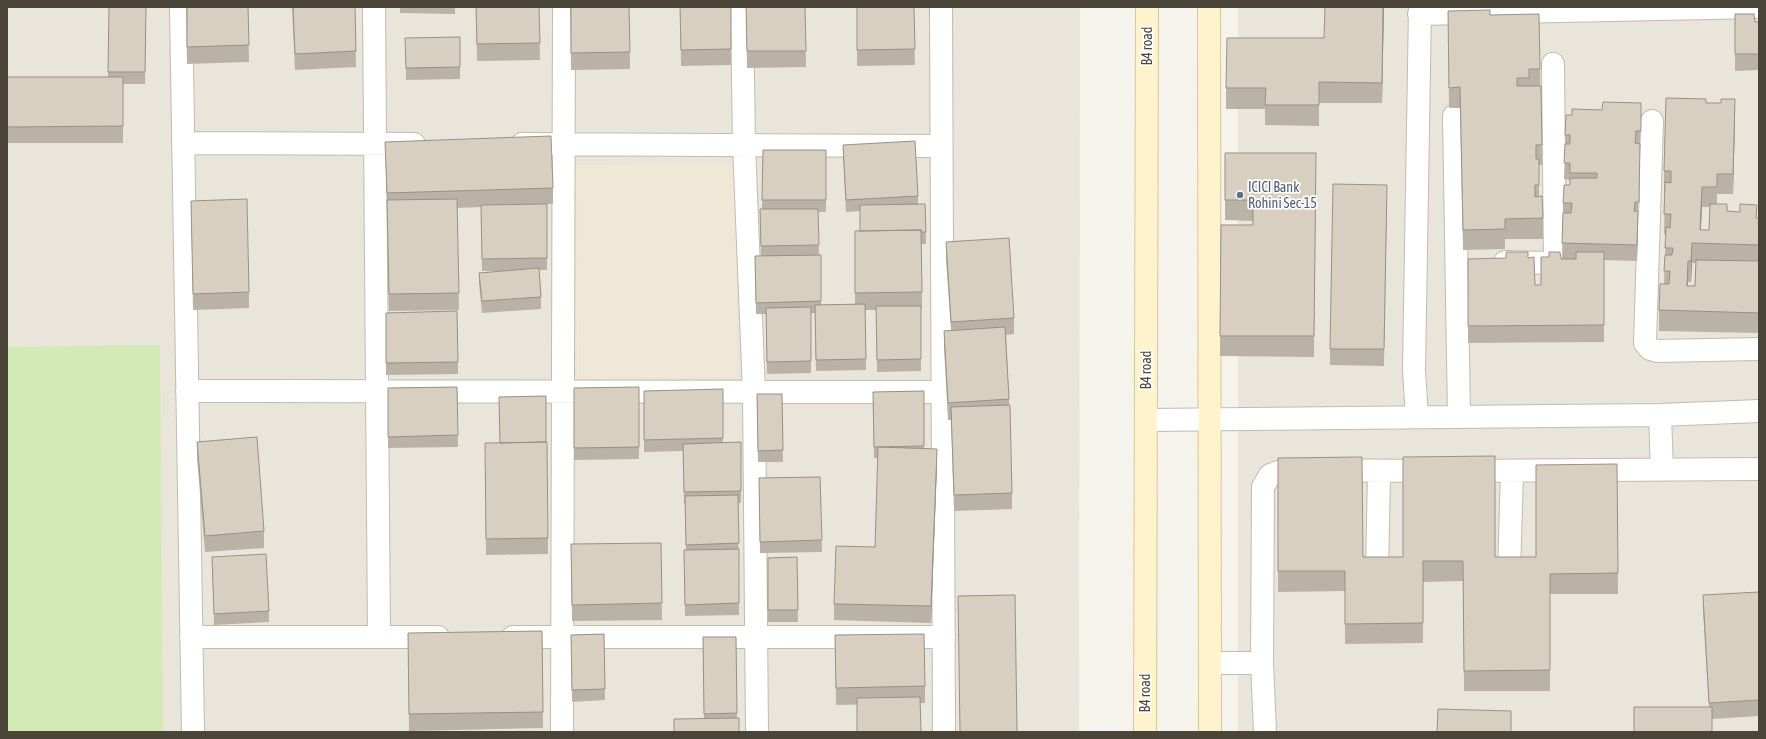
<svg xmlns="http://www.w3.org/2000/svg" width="1766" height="739" font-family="'Asap Condensed',sans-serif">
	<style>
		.residential { fill: #eae5da }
		.education { fill: #efe8d6 }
		.green { fill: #d2eab5 }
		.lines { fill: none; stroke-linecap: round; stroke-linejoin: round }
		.street-casing { stroke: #c2bbae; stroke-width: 24 }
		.secondary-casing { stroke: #d6c79b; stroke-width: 24 }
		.street { stroke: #fff; stroke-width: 22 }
		.secondary { stroke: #fff3cd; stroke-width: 22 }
		.wall { fill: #bab2a6; fill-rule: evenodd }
		.shaded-wall { fill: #979187 }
		.building { fill: #d8cfc1; stroke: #979187 }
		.service-dot { fill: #5c6f8a; stroke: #fff; stroke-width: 1.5 }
		.labels { text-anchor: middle; stroke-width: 3.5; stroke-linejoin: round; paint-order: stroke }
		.street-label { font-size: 14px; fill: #4b4439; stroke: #fff }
		.service-label { font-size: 14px; fill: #4e5e75; stroke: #fff; text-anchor: start }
	</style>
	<rect width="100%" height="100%" fill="#f6f3ec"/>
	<path class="residential" d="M7,7H1080L1079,732H7Z
		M1238,7H1759V732H1238Z"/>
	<path class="education" d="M736,164L737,377L577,379L576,165Z"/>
	<path class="green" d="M160,345L163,732H7V347Z"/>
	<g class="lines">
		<g class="street-casing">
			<path id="street" d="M181,7L193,732
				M374,7L379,637
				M742,7L744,145L754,392L757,732
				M941,7L944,732
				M1419,14L1759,7
				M1454,116L1459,417
				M1652,121L1645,343L1650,349L1657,351L1759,349
				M183,143L414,144
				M522,144L941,146
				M1505,262L1555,263L1553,64
				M187,391L942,392
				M1660,415L1662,470
				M1417,417L1414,370L1420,7
				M1146,420L1660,415L1759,411
				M1466,471L1759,469
				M1509,574L1512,471
				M1377,575L1379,472
				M191,637H438
				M513,637H944
				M1210,663H1262L1265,732
				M1262,663L1263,487L1270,475L1284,470L1434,471
				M562,732L564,7"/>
		</g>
		<g class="secondary-casing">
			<path id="secondary" d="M1209,7L1210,732
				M1145,732L1147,7"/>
		</g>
		<use href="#street" class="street"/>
		<use href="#secondary" class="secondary"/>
	</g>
	<path class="wall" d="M109,7H146L145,84H123V143H7V77H108Z
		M186,7H248L249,62L187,64Z
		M292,7H355L356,67L295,70Z
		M400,7H455V14L400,13Z
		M476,7H539L540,60L477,61Z
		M570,7H629L630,69L571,70Z
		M680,7H731V65L681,66Z
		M746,7H805L806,67L747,68Z
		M857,7H914L915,65L857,66Z
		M1384,7L1382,103H1319V126L1265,125V109H1226V88L1324,38Z
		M1448,11L1490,15L1540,69L1542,165H1539V197L1543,218V239H1505V249L1463,250L1460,108H1449Z
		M1735,14L1755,22H1759V70L1735,71Z
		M460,37V79L406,80L405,38Z
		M1706,103L1735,120L1733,194H1717V204L1727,211L1759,219V333L1659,331V310L1664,284L1665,255L1666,234H1664L1665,192L1664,191V171ZM1702,207H1710L1709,230H1701ZM1692,263H1696L1695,286H1688V282H1691Z
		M1566,115L1641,119L1637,261L1604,260V342L1468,343V259L1528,258L1535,285H1541L1561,259H1562L1563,203L1570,185V180L1564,179Z
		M385,142L553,188V204H547V270H539L541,297V309L482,313L479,284V273L505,271H482L481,207L457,208L459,310L389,311L387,210Z
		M843,145L918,196V204H925L926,244H921L922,292V309H921V371L877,372L876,310H865L866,370L816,371L815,313H811V373L767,374L766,314H756L755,256H761L760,209H762L763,150H826V212H818L819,255H821V305L855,304V231H860V211L846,212L843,156Z
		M1225,153L1316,174L1314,357L1220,356L1221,225H1253V221L1225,220Z
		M191,201L249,292V308L193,310Z
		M1387,201L1384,366L1330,365V349Z
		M946,242L1014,318V334L1006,335L1009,399L1012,493V509L954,511L951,420H948L944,347V331L951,330L946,259Z
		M457,311L458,374L386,375V313Z
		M457,387L458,447L388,448V388Z
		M639,387V459L574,460V388Z
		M723,389V443L741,442V503H738L739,615L685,616L684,550H686L685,504H684L683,451L644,452V391Z
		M924,391V448L937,465L931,623L834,620V604L875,547L878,458H874L873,392Z
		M757,394H782L783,462H758Z
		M197,442L264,531V548L205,552L197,458Z
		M1278,458L1363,557H1536L1617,464L1618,594H1550V691H1464L1463,581L1423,582V643L1345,644V591L1278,592Z
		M485,460L548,538V554L486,555Z
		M820,477L822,552L760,553L759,478Z
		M661,543L662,620L572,621L571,560Z
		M212,557L269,611V622L214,625Z
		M797,557L798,622H768V558Z
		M1759,592V716L1712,719L1709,707L1703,612V595Z
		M542,631L543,728L409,731L408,633Z
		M604,634L605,700L572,702L571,635Z
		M835,635L925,686V703L836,705Z
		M703,637H736L737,718H704Z"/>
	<path class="shaded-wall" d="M1383,7H1384L1382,103V83Z
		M1735,99V120L1733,194V174Z
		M1640,144V160L1639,219V202Z
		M1702,187V207L1700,243V230Z
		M1638,211V228L1637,261V245Z
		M1692,243V263L1691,282V261Z
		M1688,261V282L1687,306V286Z
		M937,449V465L931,623V606Z"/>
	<path class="building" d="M109,7H146L145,72H108Z
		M187,7H248L249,45L187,47Z
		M293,7H355L356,51L295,54Z
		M476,7H539L540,43L477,44Z
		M571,7H629L630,52L571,53Z
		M680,7H731V49L681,50Z
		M746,7H805L806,51H747Z
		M857,7H914L915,49L857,50Z
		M1325,7H1383L1382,83L1319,82V105H1265L1266,88H1226L1227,38H1324Z
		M1490,10V15L1539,14L1540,69H1529V78H1517V86H1541L1542,145H1536V159H1539V185H1535V197L1542,196L1543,218L1505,219V229L1463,230L1460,87L1449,88L1448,11Z
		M1735,14H1754L1755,22H1759V54H1735Z
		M460,37V67L406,68L405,38Z
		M7,77H123V126L7,127Z
		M1666,98L1706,99V103H1721V99H1735L1733,174H1717V187H1702L1700,230H1709L1710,204H1727V211L1740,212V204L1757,205L1756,218H1759V245L1692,243L1691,261H1688L1687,286H1695L1696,260L1759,261V313L1659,310L1660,284H1669L1670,271H1664L1665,255H1672L1673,248H1665L1666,227L1670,228L1671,214H1664L1665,182L1671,183V171H1664Z
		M1603,102L1641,103V131H1636L1635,143L1640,144L1639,202H1635L1634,211H1638L1637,245L1562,243L1563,213H1571L1572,203H1563L1564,185H1570V178H1597V173H1570V163H1564L1565,144H1570V135H1565L1566,115H1572V109L1602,110Z
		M551,136L553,188L387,193L385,142Z
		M915,141L918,196L846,200L843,145Z
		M763,150H826V200H762Z
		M1225,153H1316L1314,336H1220L1221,225H1253V200H1225Z
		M1333,184L1387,185L1384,349H1330Z
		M247,199L249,292L193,294L191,201Z
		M457,199L459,293L389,294L387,200Z
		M547,204V258L482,259L481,205Z
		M925,204L926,232H921V230L860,231V205Z
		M760,209H818L819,245L761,246Z
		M921,230L922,292L855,293V231Z
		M1009,238L1014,318L951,322L946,242Z
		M1506,252H1528V258L1534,257L1535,285H1541V257H1549V252H1560L1561,259H1576V252H1604V325L1468,326V259L1506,258Z
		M821,255V301L756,303L755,256Z
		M539,268L541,297L482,301L479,273Z
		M865,304L866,359L816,360L815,305Z
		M876,306H921V359L877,360Z
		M811,307V361L767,362L766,308Z
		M457,311L458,362L386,363V313Z
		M1005,327L1009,399L948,403L944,331Z
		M457,387L458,435L388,437V388Z
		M639,387V447L574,448V388Z
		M723,389V438L644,440V391Z
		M924,391V446L874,447L873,392Z
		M757,394H782L783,450L758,451Z
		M546,396V442L500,443L499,397Z
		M1010,405L1012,493L954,495L951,407Z
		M257,437L264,531L205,536L197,442Z
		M547,442L548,538L486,539L485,443Z
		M741,442V491L684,492L683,444Z
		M878,447L937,449L931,606L834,604L836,546L875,547Z
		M1495,456V557H1536V465L1617,464L1618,573L1550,574V670L1464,671L1463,561H1423V623L1345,624V571H1278V458L1362,457L1363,557H1403V457Z
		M820,477L822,540L760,542L759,478Z
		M738,495L739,543L686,545L685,496Z
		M661,543L662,603L572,605L571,544Z
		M739,549V603L685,605L684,550Z
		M266,554L269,611L214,614L212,557Z
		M797,557L798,610H768V558Z
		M1759,592V700L1709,703L1703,595Z
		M1015,595L1017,732H960L958,596Z
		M542,631L543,712L409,714L408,633Z
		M604,634L605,689L572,690L571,635Z
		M924,634L925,686L836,688L835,635Z
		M703,637H736L737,713L704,714Z
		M920,697L921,732H857V698Z
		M1634,707H1712V732H1634Z
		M1438,709L1511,711V732H1437Z
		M739,718V732H674V719Z"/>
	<circle class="service-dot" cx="1240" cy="195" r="4"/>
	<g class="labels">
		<g class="street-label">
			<text transform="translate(1147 46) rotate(-90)" y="5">B4 road</text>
			<text transform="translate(1146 370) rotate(-90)" y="5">B4 road</text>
			<text transform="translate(1145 693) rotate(-90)" y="5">B4 road</text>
		</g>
		<g class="service-label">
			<text x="1248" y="192">ICICI Bank<tspan x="1248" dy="16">Rohini Sec-15</tspan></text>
		</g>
	</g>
	<rect width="1766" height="739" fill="none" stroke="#4b4439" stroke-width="16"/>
</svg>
